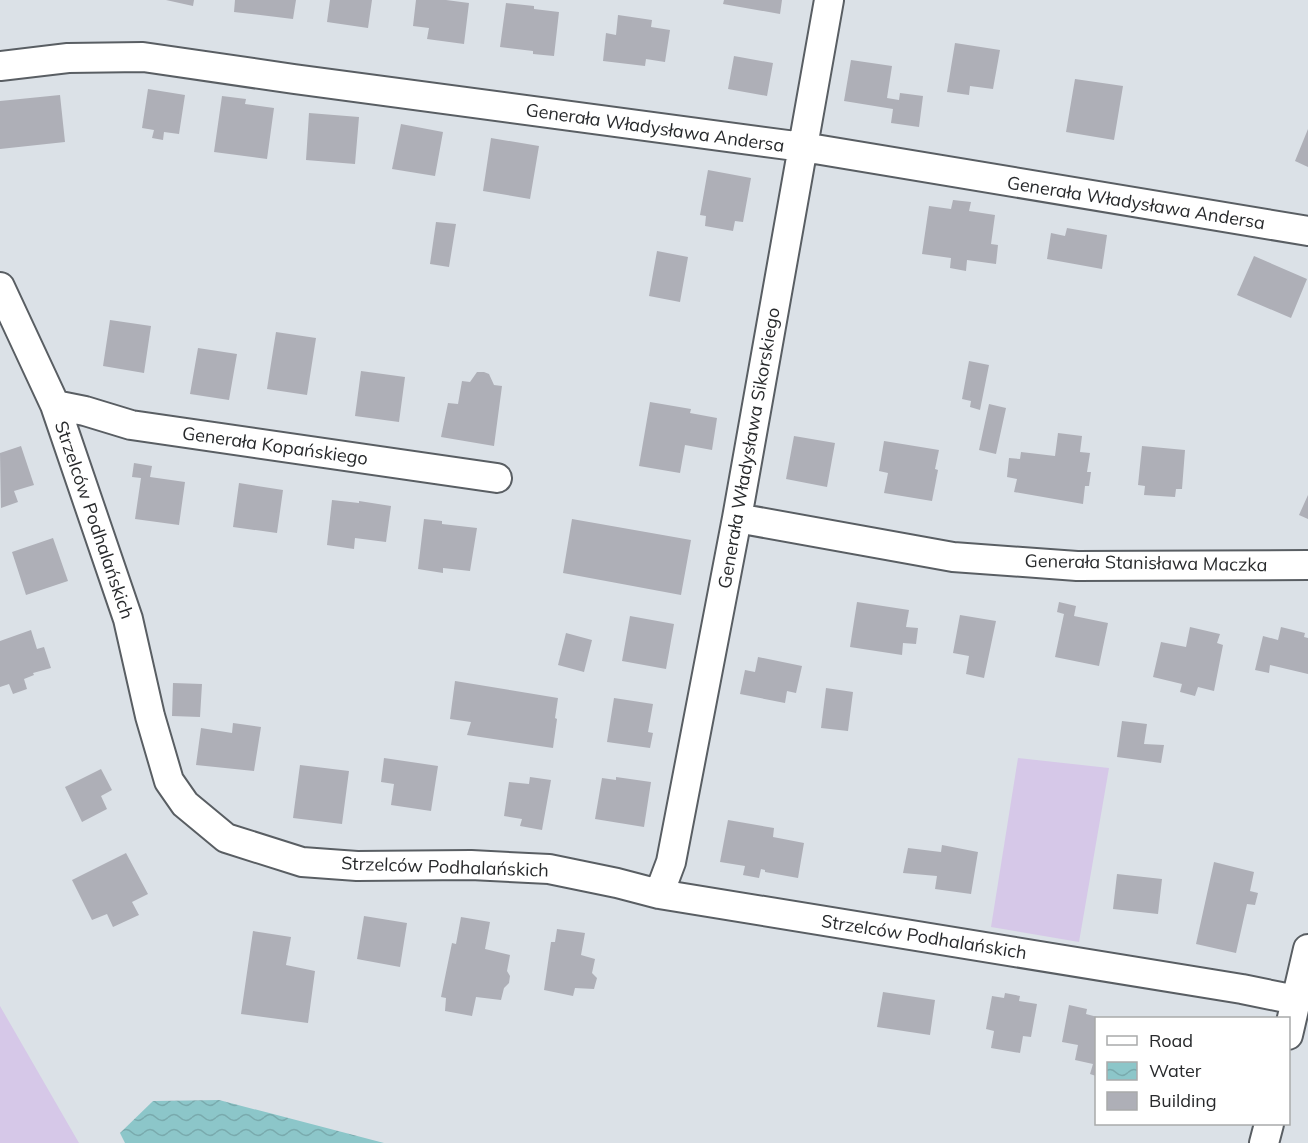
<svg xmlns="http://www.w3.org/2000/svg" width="1308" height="1143" font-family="Mulish,sans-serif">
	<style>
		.grass { fill: #d6c8e8 }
		.water { fill: url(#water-waves) }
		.building { fill: #aeafb7 }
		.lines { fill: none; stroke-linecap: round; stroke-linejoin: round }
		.street-casing { stroke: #595e63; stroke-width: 32 }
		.street { stroke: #fff; stroke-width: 28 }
		.labels { text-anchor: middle; stroke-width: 5; stroke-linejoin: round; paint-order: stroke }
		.street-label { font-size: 18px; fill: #282a2c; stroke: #fff }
	</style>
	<defs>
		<pattern id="water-waves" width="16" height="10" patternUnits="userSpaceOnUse" patternTransform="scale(1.5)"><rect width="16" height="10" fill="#8cc6c9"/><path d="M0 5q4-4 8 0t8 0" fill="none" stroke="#79aaad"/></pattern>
	</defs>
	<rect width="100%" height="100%" fill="#dbe1e7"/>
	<path class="grass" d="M1018,758L1109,768L1079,942L991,927Z
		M0,1006L79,1143H0Z"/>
	<path class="water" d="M219,1100L384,1143H125L120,1133L153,1101Z"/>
	<path class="building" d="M166,0H194L193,6Z
		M235,0H296L293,19L234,12Z
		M330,0H372L368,28L327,22Z
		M416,0H446L469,3L464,44L427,39L429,28L413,26Z
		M724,0H782L780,14L723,4Z
		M506,3L534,6V9L559,12L554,56L533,54V51L500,47Z
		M618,15L652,20L651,27L670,30L665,62L646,59L645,66L603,61L606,33L616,35Z
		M955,43L1000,50L993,89L970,86L969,95L947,92Z
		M734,56L773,63L767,96L728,89Z
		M851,60L892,66L887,98L899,100L900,93L923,96L919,127L891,123L893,109L844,101Z
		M1075,79L1123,86L1114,140L1066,132Z
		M148,89L185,95L179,134L164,132L163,140L152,138L154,130L142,128Z
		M60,95L65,142L0,149V101Z
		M222,96L246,99L245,104L274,108L267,159L214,152Z
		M309,113L359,117L355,164L306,160Z
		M401,124L443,132L435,176L392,169Z
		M1308,129V167L1295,161Z
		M491,138L539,146L530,199L483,191Z
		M708,170L751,178L743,222L735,221L733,231L705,226L706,216L700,215Z
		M953,200L971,202L969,211L995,215L991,244L998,245L996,264L967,260L966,271L950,268L951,258L922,254L929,206L951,209Z
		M436,222L456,224L449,267L430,264Z
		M1067,228L1107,235L1102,269L1047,259L1051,233L1065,236Z
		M657,251L688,257L680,302L649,296Z
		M1254,256L1307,279L1291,318L1237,295Z
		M110,320L151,326L144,373L103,366Z
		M276,332L316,338L307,395L267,389Z
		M198,348L237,354L229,400L190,394Z
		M969,361L989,365L980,410L970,407L971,401L962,399Z
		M361,371L405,377L399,422L355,416Z
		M477,372H484L489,374L494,385L502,386L494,446L441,437L448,403L458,404L462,381L470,382Z
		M650,402L691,409L690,413L717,418L712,450L685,445L680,473L639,466Z
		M989,404L1006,408L996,454L979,450Z
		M1058,433L1082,436L1080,452L1090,453L1087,472H1091L1089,486H1085L1083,504L1014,492L1017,479L1007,477L1009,458L1020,459L1021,452L1055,456Z
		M794,436L835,443L827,487L786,479Z
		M884,441L939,450L935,469L938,470L932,501L884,493L888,473L879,471Z
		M21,446L34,485L14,491L18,502L1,508L0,453Z
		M1142,446L1185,450L1182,489H1176L1175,497L1144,495L1145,486L1138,485Z
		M134,463L152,466L150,477L185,482L179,525L135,519L141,478L132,477Z
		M239,483L283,490L277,533L233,527Z
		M1308,495V519L1299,515Z
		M332,500L359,503V501L391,506L386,542L355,538L354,549L327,545Z
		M424,519L442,521V524L477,528L470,571L443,568V573L418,569Z
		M572,519L691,540L681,595L563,573Z
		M53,538L68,581L26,595L12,552Z
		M857,602L909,610L906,627L918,628L916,644L903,643L902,655L850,647Z
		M1059,602L1076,606L1074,616L1108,623L1099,666L1055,657L1064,614L1057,612Z
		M960,615L996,621L984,678L966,674L969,656L953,653Z
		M630,616L674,624L666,669L622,661Z
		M1190,627L1220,634L1217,643L1223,645L1214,691L1198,687L1195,696L1180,692L1182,684L1153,677L1161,642L1186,647Z
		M1281,627L1305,633L1304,637L1308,638V674L1270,665L1269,673L1255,670L1263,636L1278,640Z
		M31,630L37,649L44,647L51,668L33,673L34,675L24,679L27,689L13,694L9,684L0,687V641Z
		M566,633L592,640L584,672L558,665Z
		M758,657L802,666L796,693L787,691L785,703L740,694L745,670L755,672Z
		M455,681L558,698L555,718L557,719L553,748L467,735L471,722L450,719Z
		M173,683L202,684L200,717L172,716Z
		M826,688L853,692L848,731L821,728Z
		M614,698L653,704L648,732L653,733L650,748L607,742Z
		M1122,721L1147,724L1144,744L1164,745L1161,763L1117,757Z
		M233,723L261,727L254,771L196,765L201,728L232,733Z
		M384,758L438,766L431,811L391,805L394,784L381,782Z
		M300,765L349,771L342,824L293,818Z
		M101,769L112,790L101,796L107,809L82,822L65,787Z
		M530,777L551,780L542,830L520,826L522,819L504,816L509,782L529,784Z
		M616,777L651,782L644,827L595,819L602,778L616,780Z
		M728,820L774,828L773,837L804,843L798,878L765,872V870L761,869L759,878L743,875L745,866L720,862Z
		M942,845L978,852L971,894L935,889L937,876L903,873L908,848L941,852Z
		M126,853L148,894L132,902L139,915L113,927L107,914L92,920L72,880Z
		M1214,862L1254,872L1250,891L1258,893L1255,905L1247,904L1236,953L1196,944Z
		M1117,874L1162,879L1158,914L1113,909Z
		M364,916L407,923L400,967L357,959Z
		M461,917L490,922L485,949L510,955L507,971L510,976L509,983L504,988L501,1000L476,997L472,1016L445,1011L446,998L441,997L452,943L456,944Z
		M557,929L585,933L581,955L595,959L592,973L597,978L594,989L575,988L573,996L544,990L551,942H555Z
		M253,931L291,937L286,965L315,971L308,1023L241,1014Z
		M883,992L935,1000L930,1035L877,1027Z
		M1005,993L1020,996L1019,1001L1037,1004L1031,1037L1023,1036L1020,1053L991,1048L994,1031L986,1029L992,996L1004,998Z
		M1069,1005L1087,1009L1086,1014L1101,1018H1096V1076L1090,1074L1093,1064L1075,1060L1078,1045L1062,1042Z"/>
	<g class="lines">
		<g class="street-casing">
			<path id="street" d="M0,66L68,58L143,57L294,79L803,147L1308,231
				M0,287L55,405L128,619L150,716L169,781L185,804L226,838L302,862L357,866L471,865L549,869L617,883L659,894L1242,989L1296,1000
				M55,405L85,411L131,425L497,478
				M737,518L953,557L1077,566L1308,565
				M659,894L671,862L737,518L829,0
				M1288,1035L1308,949
				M1264,1143L1269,1124"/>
		</g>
		<use href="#street" class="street"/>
	</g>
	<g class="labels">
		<g class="street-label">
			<text transform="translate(655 128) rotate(8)" y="6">Generała Władysława Andersa</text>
			<text transform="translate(1136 203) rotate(9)" y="6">Generała Władysława Andersa</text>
			<text transform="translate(275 446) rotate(8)" y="6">Generała Kopańskiego</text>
			<text transform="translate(749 448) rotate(-80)" y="6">Generała Władysława Sikorskiego</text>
			<text transform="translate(94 520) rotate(71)" y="6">Strzelców Podhalańskich</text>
			<text transform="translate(1146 563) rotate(1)" y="6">Generała Stanisława Maczka</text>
			<text transform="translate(445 867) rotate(2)" y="6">Strzelców Podhalańskich</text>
			<text transform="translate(924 937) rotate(9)" y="6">Strzelców Podhalańskich</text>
		</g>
	</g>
	<rect x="1095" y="1017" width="195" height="108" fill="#ffffff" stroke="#a9aaab" stroke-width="1.5"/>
	<rect x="1107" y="1036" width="30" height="9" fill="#ffffff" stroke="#a9aaab" stroke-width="1.5"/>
	<text x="1149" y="1047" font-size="18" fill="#282a2c">Road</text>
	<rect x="1107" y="1062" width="30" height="18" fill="url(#water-waves)" stroke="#a9aaab" stroke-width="1.5"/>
	<text x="1149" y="1077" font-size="18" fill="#282a2c">Water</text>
	<rect x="1107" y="1092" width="30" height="18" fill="#aeafb7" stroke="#a9aaab" stroke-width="1.5"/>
	<text x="1149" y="1107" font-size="18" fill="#282a2c">Building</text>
</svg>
